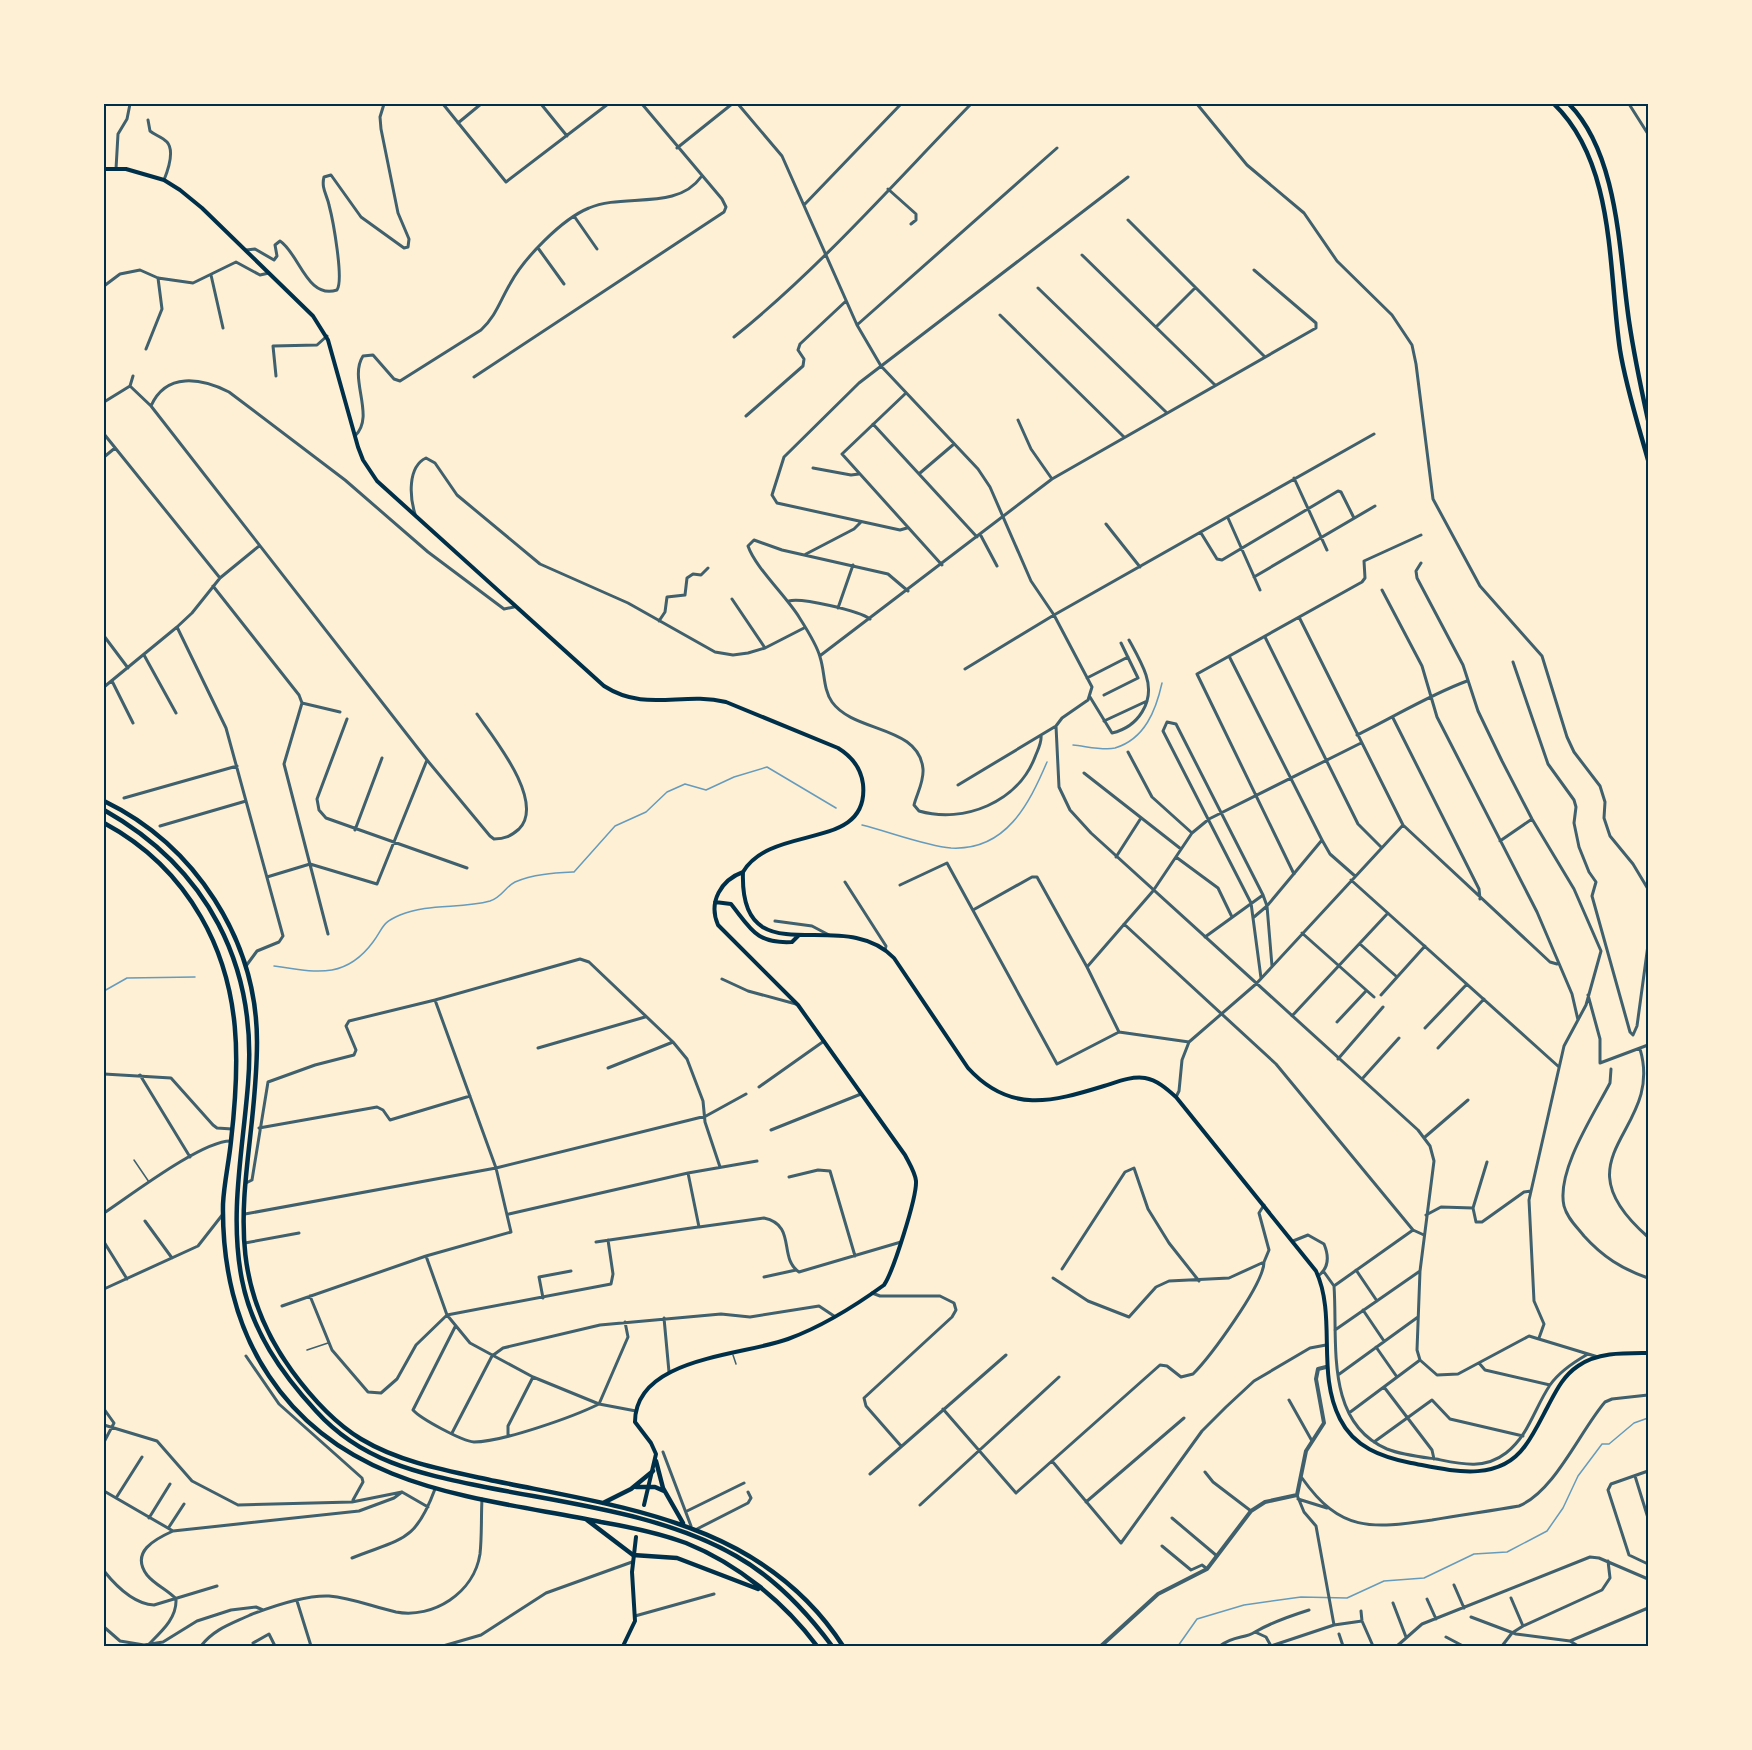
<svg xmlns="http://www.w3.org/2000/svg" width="1752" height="1750" font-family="Signika,sans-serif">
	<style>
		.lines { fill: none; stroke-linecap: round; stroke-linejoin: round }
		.stream { stroke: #669bbc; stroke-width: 1.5 }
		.service { stroke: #3f606c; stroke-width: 1.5 }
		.minor { stroke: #3f606c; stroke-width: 3 }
		.tertiary { stroke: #3f606c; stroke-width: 4 }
		.secondary { stroke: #003049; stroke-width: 4 }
		.primary { stroke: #003049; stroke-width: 4.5 }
		.trunk { stroke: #003049; stroke-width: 4.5 }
		.neatline { fill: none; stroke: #003049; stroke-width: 2 }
	</style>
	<rect width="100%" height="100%" fill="#fdf0d5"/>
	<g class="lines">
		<path class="stream" d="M1073,745C1085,746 1104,751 1115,748C1145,739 1156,710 1162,683
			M862,825C887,831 926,846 951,848C1006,851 1029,804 1047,762
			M274,966C315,972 345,980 373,942C384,927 381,923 400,915C428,903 461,909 490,901C502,897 505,887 515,882C533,874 555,873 574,872L615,826L646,812L667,792L685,784L706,790L734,777L767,767L836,808
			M104,991L127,978L195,977
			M1178,1646L1197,1619L1244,1605L1301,1597L1347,1598L1384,1581L1424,1578L1474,1554L1507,1552L1547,1531L1563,1508L1578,1476L1602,1444H1609L1634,1423L1648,1418"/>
		<path class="service" d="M134,1160L149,1182
			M307,1350L328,1343
			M733,1355L736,1364"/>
		<path class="minor" d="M443,104L506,182L608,104
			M541,104L567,136
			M738,104L782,156L857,325L881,366L978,469L990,487L1031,581L1054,615L1092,687L1088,700L1062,718L1056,726L958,785
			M1197,104L1247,165L1304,213L1337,261L1392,315L1412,345L1416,364L1433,499L1480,586L1542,656L1567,737L1574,752L1600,786L1605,802L1604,818L1610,836L1633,864L1648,889
			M1629,104L1648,134
			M148,120L150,131C155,135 162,137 167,142C175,151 168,170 164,180
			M458,123L481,104
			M677,148L732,104
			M116,169L118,134L127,119L130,104
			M888,189L916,214V220L911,224
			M804,205L901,104
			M574,216L597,249
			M1128,220L1264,356
			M538,248L564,284
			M246,250L255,249L274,260L277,256L275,245L280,241C299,253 307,300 337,290C344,280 333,220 329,205C327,195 321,188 324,177L331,175L361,217L404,248L408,247L409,239L398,213L381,129L380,117L384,104
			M1082,255L1215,385
			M211,275L223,328
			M104,286L120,274L140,270L158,278L193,283L236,262L260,275L269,273
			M1038,288L1166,412
			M1000,315L1124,437
			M857,325L1057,148
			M1156,327L1195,288
			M734,337C820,268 894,183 971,104
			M146,349L162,309L158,278
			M276,376L273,346L317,345L327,336
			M474,377L724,212L726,207L722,199L642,104
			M130,386L151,406L427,760L490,836L494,839C505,839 511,836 519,829C546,802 493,737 477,714
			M130,386L133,376
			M906,393L842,454L942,565
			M104,402L130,386
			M151,406C166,372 201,378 229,392L345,480L428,552L504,609L514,607
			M746,416L803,366L804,359L798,350L800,344L846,301
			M1018,420L1031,449L1052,479
			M873,424L977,537
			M104,434L220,578
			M355,436C376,416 348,379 363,356L373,355L394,379L400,381L481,330C496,316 500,301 510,284C524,258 562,219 589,208C623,193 677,211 701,177
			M104,457L115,448
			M813,468L851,475L859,474
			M920,473L954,444
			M1294,478L1327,550
			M415,514C410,498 407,467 426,458L435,463L457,495L540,564L628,603L715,652L733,655L748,653L765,648L804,628
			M1228,518L1260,590
			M1106,524L1140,567
			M907,528L900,530L777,503L772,495L784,457L859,383L1128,177
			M1201,533L1217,559L1222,560L1338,491L1341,492L1354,518
			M980,534L997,566
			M806,554L854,529L861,522
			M1421,563L1416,571L1417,578L1463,665L1478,711L1502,761L1532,819L1574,889L1601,951L1586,1005L1564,1046L1529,1200L1534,1301L1544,1324L1539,1338
			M1254,577L1375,506
			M213,586L299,695L302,703L284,764L328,934
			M1382,590L1422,666L1437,717L1537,912L1572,994L1578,1020
			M908,591L888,574L782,550L754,540L748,546C755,567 786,596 799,617C806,628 817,645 820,657C825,672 823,689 832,702C854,733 919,725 923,769C924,782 917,793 914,805L919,811C964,824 1018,802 1035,757C1038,749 1042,743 1041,735
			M732,599L765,648
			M789,601C800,597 860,611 870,619
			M838,608L853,565
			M1299,617L1403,825L1550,962L1557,964
			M659,621L665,612L667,597L685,595L687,578L693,574L701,575L708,568
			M177,627L226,728L283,936L279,942L257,951L246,966
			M104,636L128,668
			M1265,637L1358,824L1381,847
			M144,655L176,713
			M821,655L1052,479L1316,328V323L1254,270
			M1229,656L1322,840L1330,854L1355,876
			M1513,662L1548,764L1574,800L1576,807L1574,823L1579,847L1589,872L1596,882L1592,896L1630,1032L1633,1035L1637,1026L1648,945
			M965,669L1054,615L1374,434
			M1087,678L1128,657
			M112,681L133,723
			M104,687L177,627L192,613L220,578L259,546
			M1104,695L1138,678L1121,643
			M1090,697L1112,733C1138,727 1155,702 1146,675C1142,663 1135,651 1129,640
			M302,703L340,712
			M1393,718L1479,889L1480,899
			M347,719L317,799L319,810L326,818L467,868
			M1104,721L1147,701
			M1056,726L1059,787L1070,810L1091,833L1418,1130L1430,1146L1434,1161L1420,1271L1417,1350L1420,1360L1437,1375L1458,1374L1529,1336L1598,1357
			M1357,735C1394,717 1429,695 1467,681
			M1128,752L1152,797L1192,833
			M1084,773L1181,849
			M124,798L237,766
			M160,826L246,801
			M355,830L382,758
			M1500,841L1532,819
			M1116,857L1141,818
			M1176,857L1218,888L1232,917
			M1294,874L1197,674L1362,582L1365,578L1364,561L1421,535
			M267,877L310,864L377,884L427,760
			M1351,880L1559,1067
			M845,882L886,946L885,950
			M900,885L947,863L1057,1064L1119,1032L1189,1042
			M973,910L1032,877H1037L1087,967L1119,1032
			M1254,917L1267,906L1322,840
			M775,921L812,926L829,935
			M1124,924L1276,1064L1413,1230L1424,1235
			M1302,933L1374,997
			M1205,937L1263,895
			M1360,944L1397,977
			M1087,967L1153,891L1192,833L1209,819L1361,743
			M1261,978L1251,903L1163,731L1167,722L1176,724L1263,895L1267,906L1272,966
			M722,979L748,991L796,1004
			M1381,995L1425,946
			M1588,995L1600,1039V1063L1648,1045
			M1292,1016L1388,913
			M1337,1022L1366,991
			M1425,1028L1467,984
			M538,1048L645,1017
			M1438,1048L1484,999
			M1640,1049C1665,1132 1554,1155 1648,1237
			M1338,1059L1383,1007
			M608,1068L673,1042
			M1611,1069L1610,1083C1594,1114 1556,1171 1564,1206C1567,1218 1577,1227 1584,1236C1603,1257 1622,1269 1648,1278
			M104,1074L171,1078L213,1125L217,1128L232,1129
			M140,1075L190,1157
			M1362,1079L1399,1038
			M759,1087L824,1041
			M1176,1097L1179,1091L1182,1060L1189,1042L1256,984L1403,825
			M259,1128L377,1107L383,1110L390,1120L470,1096
			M771,1130L861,1094
			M1425,1137L1468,1100
			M1487,1162L1473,1208L1476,1222H1482L1524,1192L1531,1191
			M688,1173L699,1227L764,1218C797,1225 778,1258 799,1272L901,1242
			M789,1177L818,1170L830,1171L855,1256
			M1648,1181V1186
			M246,1183L252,1180L268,1082L315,1065L354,1055L356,1050L346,1026L349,1021L435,1000L580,959L589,962L673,1042L687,1059L703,1101L705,1122L720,1167
			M104,1213C131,1195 203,1140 231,1141
			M245,1214L496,1168L706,1116L746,1094
			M509,1214L688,1173L757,1161
			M1426,1215L1441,1207L1473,1208
			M145,1221L172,1258
			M1413,1230L1334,1286C1338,1342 1324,1422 1387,1449C1402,1455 1421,1457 1436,1459C1461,1464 1484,1470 1506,1453C1529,1435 1534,1409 1550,1385C1559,1372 1574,1362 1588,1354
			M1293,1241L1308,1235L1324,1244C1329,1256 1329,1268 1318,1276
			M104,1242L127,1279
			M596,1242L698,1227
			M245,1243L299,1233
			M426,1256L447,1315L470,1343L533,1377L599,1404L636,1411
			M1062,1269L1125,1172L1134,1168L1148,1209L1169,1243L1199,1281
			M1356,1270L1377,1301
			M1324,1272L1334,1286
			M764,1277L796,1270
			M1053,1278L1088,1301L1129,1317L1156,1287L1169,1281L1229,1278L1264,1262L1269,1250L1259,1213L1264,1205
			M104,1289L198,1246L223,1214
			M872,1293L880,1296H940L954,1303L956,1310L952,1317L864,1398L866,1406L901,1446
			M310,1296L332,1350L368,1392L381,1393L397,1379L416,1345L447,1315L611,1284L613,1274L608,1240
			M543,1298L539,1277L571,1271
			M282,1306L426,1256L511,1232L496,1168L435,1000
			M1363,1310L1384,1341
			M664,1318L669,1372
			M455,1327L413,1410C421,1419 462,1441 474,1442C502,1442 573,1417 599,1404L628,1337L625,1322
			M1335,1330L1420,1271
			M1376,1347L1397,1377
			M246,1356L279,1404L362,1478L363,1482L353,1500
			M1479,1363L1485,1370L1550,1385
			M1338,1375L1418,1317
			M1384,1387L1432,1450L1434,1459
			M1289,1400L1312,1441
			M104,1409L114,1423L104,1442
			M943,1409L1016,1493L1160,1365L1167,1366L1181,1377L1193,1374C1210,1357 1264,1284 1264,1262
			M1349,1413L1420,1360
			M104,1425L157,1441L192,1481L238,1505L352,1502L402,1492L428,1507
			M452,1433L492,1356L503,1348L600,1325L721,1314L750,1317L819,1306L834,1316
			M508,1435V1426L533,1377
			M1374,1442L1432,1400L1450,1419L1523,1436
			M663,1452L691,1526
			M1052,1461L1121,1543L1202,1431L1226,1407L1254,1381L1310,1348L1326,1345
			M1648,1471L1611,1484L1608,1490L1629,1555L1648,1564
			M1205,1472L1213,1482L1251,1511
			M870,1474L1006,1355
			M1635,1476L1648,1518
			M1302,1478C1340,1532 1371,1529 1432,1520C1461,1515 1490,1511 1519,1506C1555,1491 1580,1431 1605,1402L1612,1399L1648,1395
			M104,1491L173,1531
			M1297,1495L1304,1512L1316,1526L1334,1625
			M116,1498L142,1457
			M1298,1499L1327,1508
			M1086,1502L1184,1418
			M920,1505L1059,1377
			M687,1511L744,1483
			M149,1518L170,1484
			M1172,1518L1217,1556
			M169,1527L184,1504
			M697,1529L748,1503L751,1498L748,1492
			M1162,1546L1191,1570L1202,1565L1206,1568
			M352,1558C402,1538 415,1543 435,1489
			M104,1571C116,1586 134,1604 154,1605L217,1586
			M1454,1585L1464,1608
			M1511,1598L1523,1626
			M1427,1599L1436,1619
			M297,1601L311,1646
			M1393,1603L1406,1637
			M1361,1611L1362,1621L1373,1646
			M635,1616L714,1594
			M1471,1617L1516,1634L1570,1641L1578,1646
			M104,1627L120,1641L144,1645L163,1642L197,1621L231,1610L256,1607L263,1610
			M1255,1632L1266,1637L1271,1646
			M1339,1634L1343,1646
			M1446,1637L1463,1646
			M1570,1641L1648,1608
			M253,1643L269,1634L275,1646
			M149,1644C162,1631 177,1618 176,1599C168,1590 155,1585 147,1575C130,1552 155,1539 173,1531L359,1511L394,1498L402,1492
			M201,1646C214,1629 231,1624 250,1615C273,1606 304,1595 329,1596C353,1598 373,1607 396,1612C433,1619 474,1593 480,1554C482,1536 481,1517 482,1499
			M443,1646L481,1635L546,1593L632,1562
			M1220,1646C1234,1635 1244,1639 1255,1632C1272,1622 1290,1616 1309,1610
			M1271,1646L1334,1625L1362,1621
			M1397,1646L1422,1624L1590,1557L1599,1558L1648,1579
			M1502,1646L1512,1633L1523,1626L1602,1590L1610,1578L1608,1561"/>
		<path class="tertiary" d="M1101,1646L1158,1594L1207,1569L1251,1511L1265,1502L1297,1495L1306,1451L1324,1423L1316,1379L1318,1369L1326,1367"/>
		<path class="secondary" d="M104,169H126L164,180L180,190L202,208L313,316L328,340L358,447L363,460L377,481L604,686C646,713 682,691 726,702L838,748C851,756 861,768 863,784C870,852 772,823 743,872C739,980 842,903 894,958L968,1068C1010,1114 1052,1102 1104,1086C1117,1082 1131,1076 1145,1078C1157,1080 1167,1089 1176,1097L1316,1271C1337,1317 1316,1372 1340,1419C1354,1447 1381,1457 1411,1463C1449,1470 1498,1484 1525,1446C1534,1434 1541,1419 1548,1406C1556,1391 1563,1376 1578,1366C1598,1352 1625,1353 1648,1353
			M715,902L731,904C751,929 756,944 792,942L799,935
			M644,1505L656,1454L651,1443L635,1422C635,1357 742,1356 788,1339C821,1327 855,1306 884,1285C893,1272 917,1197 916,1181C915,1172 909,1163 905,1155L798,1005L718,925C708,902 721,880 743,872
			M623,1646L635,1621L632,1572L636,1537"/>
		<path class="primary" d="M104,801C195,845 257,940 257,1042C257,1167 210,1258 292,1371C311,1397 333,1422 361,1439C401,1463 449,1471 495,1481C626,1508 764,1523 843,1646
			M656,1461L663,1488L683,1523
			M636,1487H655L664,1491
			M603,1503L631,1489L653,1471"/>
		<path class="trunk" d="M1554,104C1616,164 1608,270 1620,350C1626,387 1638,424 1648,460
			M1569,104C1619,155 1619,253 1629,321C1634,355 1641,388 1648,420
			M104,810C207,868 258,965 248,1084C243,1149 229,1215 242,1280C252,1331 281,1373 316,1411C361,1461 417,1473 480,1486C562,1503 662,1513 736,1556C775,1578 806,1611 832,1646
			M104,823C145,845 178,877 201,917C242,988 240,1063 231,1141C229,1162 224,1183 223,1204C222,1264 235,1326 269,1376C345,1491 478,1497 601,1522C630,1527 659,1533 686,1543C738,1564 784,1602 817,1646
			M587,1520L633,1555L677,1558L758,1589"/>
	</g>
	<rect width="1752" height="1750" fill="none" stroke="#fdf0d5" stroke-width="210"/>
	<rect x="105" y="105" width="1542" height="1540" class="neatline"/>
</svg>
